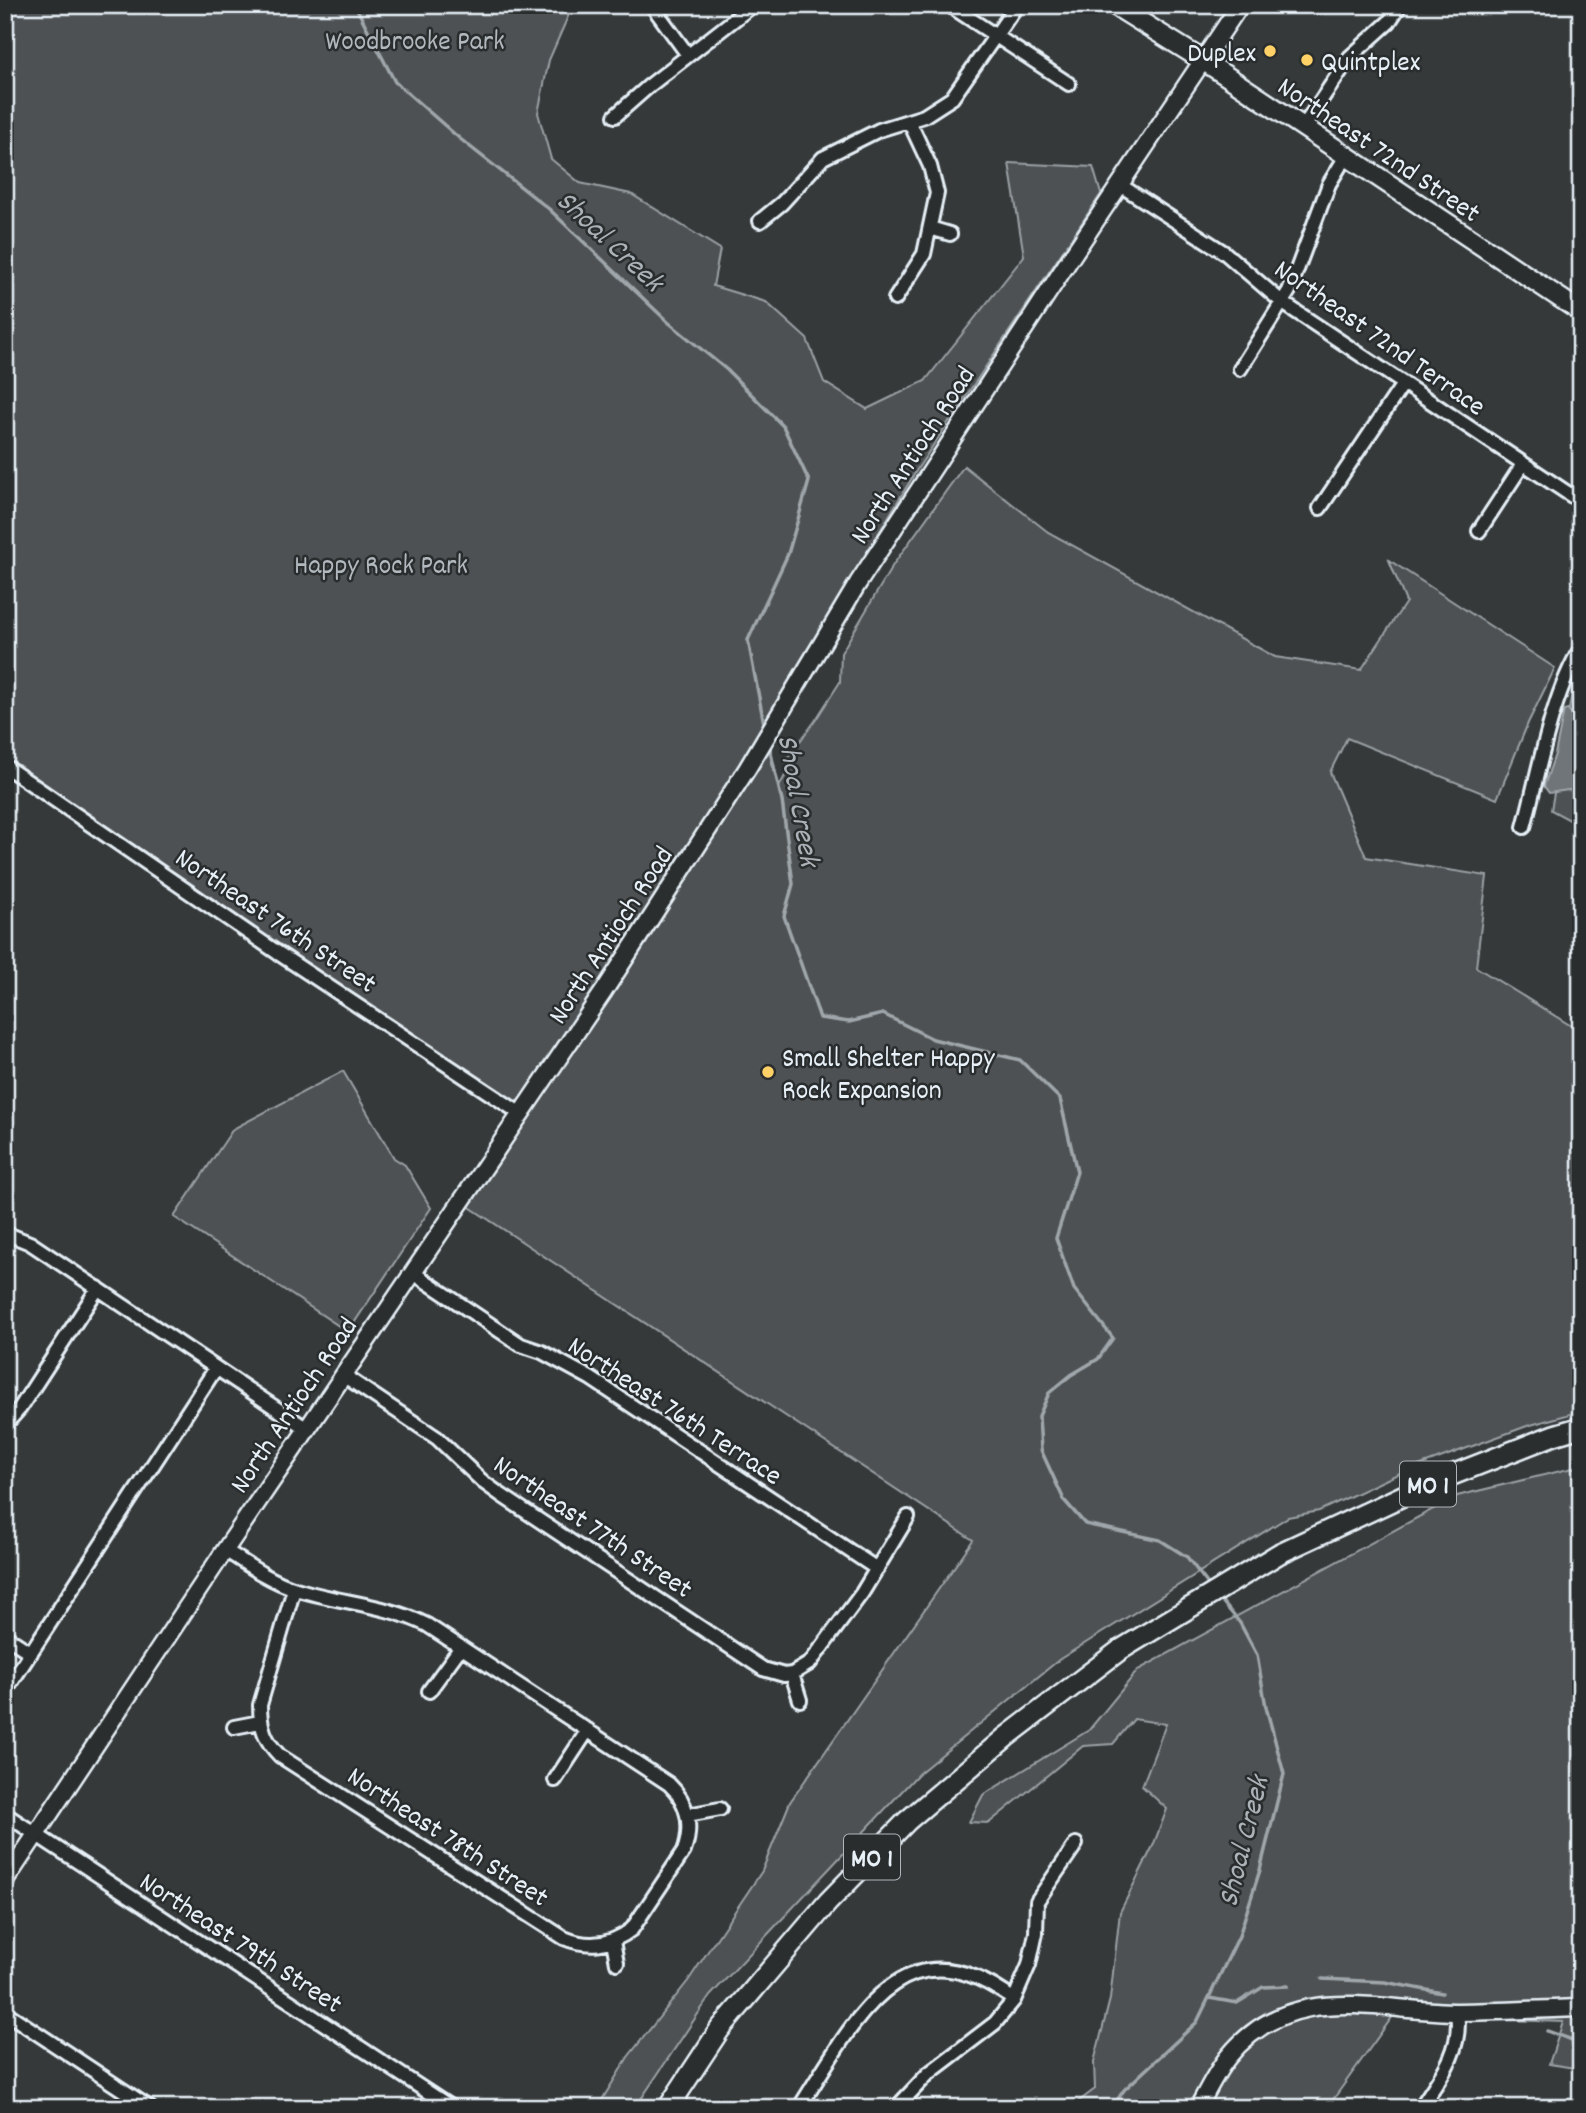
<svg xmlns="http://www.w3.org/2000/svg" width="1586" height="2113" font-family="Dekko,sans-serif">
	<style>
		.green { fill: #4d5152; stroke: #9aa1a5; stroke-width: 2 }
		.water { fill: #707579; stroke: #a0a7ac; stroke-width: 2 }
		.lines { fill: none; stroke-linecap: round; stroke-linejoin: round }
		.stream { stroke: #a0a7ac; stroke-width: 3.5 }
		.minor-casing { stroke: #e8f1f8; stroke-width: 18 }
		.tertiary-casing { stroke: #e8f1f8; stroke-width: 21 }
		.secondary-casing { stroke: #e8f1f8; stroke-width: 23 }
		.primary-casing { stroke: #e8f1f8; stroke-width: 24 }
		.minor { stroke: #2a2d2e; stroke-width: 12 }
		.tertiary { stroke: #2a2d2e; stroke-width: 16 }
		.secondary { stroke: #2a2d2e; stroke-width: 18 }
		.primary { stroke: #2a2d2e; stroke-width: 19 }
		.poi-dot { fill: #ffd166; stroke: #2a2d2e; stroke-width: 2.5 }
		.labels { text-anchor: middle; stroke-width: 5; stroke-linejoin: round; paint-order: stroke }
		.shield { fill: #2a2d2e; stroke: #afb6bb; stroke-width: 2 }
		.shield-label { font-size: 26px; font-weight: bold; fill: #e8f1f8 }
		.park-label { font-size: 28px; fill: #b2b9be; stroke: #2a2d2e }
		.poi-label { font-size: 28px; fill: #e8f1f8; stroke: #2a2d2e; text-anchor: start }
		.street-label { font-size: 28px; fill: #e8f1f8; stroke: #2a2d2e }
		.water-label { font-size: 30px; font-style: italic; fill: #acb3b8; stroke: #2a2d2e }
	</style>
	<rect width="100%" height="100%" fill="#35393a"/>
	<filter id="ink" filterUnits="userSpaceOnUse"><feTurbulence type="fractalNoise" baseFrequency=".0143" numOctaves="2"/><feDisplacementMap in="SourceGraphic" scale="14" xChannelSelector="R" yChannelSelector="G"/><feConvolveMatrix kernelMatrix="1 2 1 2 8 2 1 2 1" color-interpolation-filters="sRGB"/></filter>
	<g filter="url(#ink)">
		<path class="green" d="M5,5H573L549,60L538,113L551,159L580,183L631,194L720,249L713,286L766,302L807,339L824,382L867,409L925,381L1024,256L1009,163L1093,167L1101,194L918,468L765,721L779,787L788,770L786,760L815,721L840,682L841,653L893,565L964,466L1048,532L1275,657L1361,670L1406,602L1389,560L1555,668L1528,723L1497,799L1347,738L1330,772L1366,857L1487,876L1476,967L1581,1032V1411L1527,1426L1402,1472L1319,1511L1288,1517L1060,1659L918,1774L710,1996L635,2108H597L628,2057L688,1981L762,1871L790,1802L973,1540L468,1206L532,1114L5,763Z
			M1575,676L1581,680V826L1551,810Z
			M343,1071L394,1158L405,1165L431,1208L348,1332L174,1217L233,1129Z
			M1581,1466V2069L1549,2064L1563,2022L1393,2016L1327,2108H1070L1095,2089L1094,2062L1110,1999L1120,1912L1153,1846L1167,1809L1142,1786L1166,1724L1134,1719L1113,1744L1083,1746L989,1823L969,1822L983,1795L1089,1730L1138,1670L1457,1496Z"/>
		<path class="water" d="M1568,709L1576,720H1581V791L1568,790L1549,793L1544,786L1555,754L1564,710Z"/>
		<g class="lines">
			<path class="stream" d="M355,5L395,82L459,138L549,209L668,322L727,370L783,426L809,481L788,554L748,640L765,729
				M768,743L782,801L793,884L784,916L820,1018L849,1022L883,1014L933,1039L1020,1060L1060,1099L1077,1172L1056,1238L1074,1289L1113,1338L1098,1359L1071,1375L1049,1393L1039,1416L1041,1450L1064,1500L1085,1524L1160,1540L1187,1557L1210,1587
				M1322,1979L1385,1982L1442,1993
				M1209,1998L1237,2003L1263,1987L1288,1986
				M1547,2031L1581,2043
				M1112,2108L1124,2090L1197,2022L1239,1936L1260,1870L1284,1774L1266,1707L1257,1655L1240,1623L1220,1599"/>
			<g class="minor-casing">
				<path id="minor" d="M949,5L1069,84
					M653,7L688,55
					M615,116L649,86L753,5
					M1303,127L1350,57L1389,22L1400,5
					M1120,185L1225,253L1283,303L1581,502
					M760,221L782,203L823,158L879,130L924,116L952,98L1017,5
					M930,228L950,234
					M895,299L924,254L937,193L930,166L909,121
					M1240,369L1289,291L1329,184L1346,156
					M1320,508L1403,384
					M1479,531L1523,464
					M5,766L278,953L521,1114
					M1524,827C1539,772 1551,696 1581,648
					M5,1233L30,1243L307,1429
					M412,1272L521,1345L542,1352L590,1378L877,1569
					M343,1375L437,1438L483,1482L501,1495L763,1669L784,1675L792,1674L810,1663L862,1593L908,1517
					M5,1425L20,1408L98,1288
					M225,1550C248,1565 270,1581 296,1589C340,1603 385,1604 427,1625L669,1784C688,1802 693,1826 684,1851L632,1929C612,1945 588,1948 564,1938L280,1756C265,1741 260,1727 260,1705L294,1589
					M5,1636L31,1653
					M792,1674L800,1700
					M429,1691L461,1647
					M5,1692L216,1368
					M234,1727L260,1722
					M555,1780L588,1730
					M5,1814L452,2108
					M687,1815L720,1809
					M613,1941L617,1963
					M5,2012L150,2108
					M799,2108C852,2026 901,1915 1014,2000
					M896,2108L928,2074L995,2023L1014,2000L1029,1965L1036,1933L1037,1901L1076,1844
					M1420,2108C1440,2078 1463,2050 1457,2012"/>
			</g>
			<g class="tertiary-casing">
				<path id="tertiary" d="M5,1881L225,1550L604,991L747,769L858,583L1072,256L1240,5
					M1198,2108C1207,2091 1216,2072 1228,2057C1290,1980 1374,2011 1458,2012C1498,2012 1540,2009 1581,2008"/>
			</g>
			<g class="secondary-casing">
				<path id="secondary" d="M1114,5L1204,61L1581,312"/>
			</g>
			<g class="primary-casing">
				<path id="primary" d="M668,2108L720,2029L828,1902L907,1821L1006,1737L1120,1650L1280,1553L1424,1486L1554,1435L1581,1427"/>
			</g>
			<use href="#minor" class="minor"/>
			<use href="#tertiary" class="tertiary"/>
			<use href="#secondary" class="secondary"/>
			<use href="#primary" class="primary"/>
		</g>
	</g>
	<g class="poi-dot">
		<circle cx="1270" cy="51" r="7"/>
		<circle cx="1307" cy="60" r="7"/>
		<circle cx="768" cy="1072" r="7"/>
	</g>
	<g class="labels">
		<g class="shield">
			<rect x="1400" y="1461.5" width="56" height="45" rx="5"/>
			<rect x="844" y="1834.5" width="56" height="45" rx="5"/>
		</g>
		<g class="shield-label">
			<text x="1428" y="1493">MO 1</text>
			<text x="872" y="1866">MO 1</text>
		</g>
		<g class="park-label">
			<text x="415" y="49">Woodbrooke Park</text>
			<text x="381" y="573">Happy Rock Park</text>
		</g>
		<g class="poi-label">
			<text x="1256" y="61" text-anchor="end">Duplex</text>
			<text x="1321" y="70">Quintplex</text>
			<text x="782" y="1066">Small Shelter Happy<tspan x="782" dy="32">Rock Expansion</tspan></text>
		</g>
		<g class="street-label">
			<text transform="translate(1380 148) rotate(34)" y="10">Northeast 72nd Street</text>
			<text transform="translate(1381 336) rotate(35)" y="10">Northeast 72nd Terrace</text>
			<text transform="translate(911 454) rotate(-57)" y="10">North Antioch Road</text>
			<text transform="translate(277 919) rotate(34)" y="10">Northeast 76th Street</text>
			<text transform="translate(609 934) rotate(-57)" y="10">North Antioch Road</text>
			<text transform="translate(292 1404) rotate(-56)" y="10">North Antioch Road</text>
			<text transform="translate(676 1409) rotate(33)" y="10">Northeast 76th Terrace</text>
			<text transform="translate(594 1525) rotate(34)" y="10">Northeast 77th Street</text>
			<text transform="translate(449 1835) rotate(33)" y="10">Northeast 78th Street</text>
			<text transform="translate(242 1941) rotate(33)" y="10">Northeast 79th Street</text>
		</g>
		<g class="water-label">
			<text transform="translate(611 240) rotate(43)" y="10">Shoal Creek</text>
			<text transform="translate(800 800) rotate(80)" y="10">Shoal Creek</text>
			<text transform="translate(1242 1841) rotate(-76)" y="10">Shoal Creek</text>
		</g>
	</g>
	<rect width="1586" height="2113" fill="none" stroke="#2a2d2e" stroke-width="28"/>
	<rect x="14" y="14" width="1558" height="2085" fill="none" stroke="#e8f1f8" stroke-width="2.5" filter="url(#ink)"/>
</svg>
